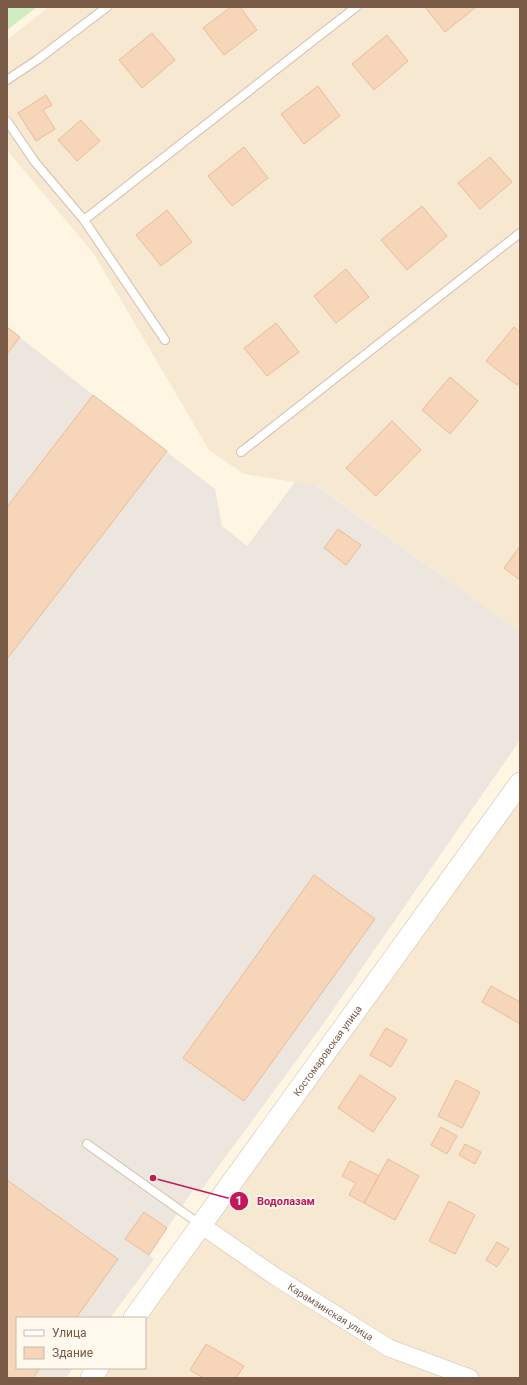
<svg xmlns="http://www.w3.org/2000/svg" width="527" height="1385" font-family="Roboto,sans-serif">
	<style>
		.residential { fill: #f6e8d1 }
		.industrial { fill: #ede6de }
		.green { fill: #d0edc0 }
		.building { fill: #f6d5b9; stroke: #eabc98 }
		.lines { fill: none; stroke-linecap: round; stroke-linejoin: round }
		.service-casing { stroke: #d3bfab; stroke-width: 10 }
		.minor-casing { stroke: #d3bfab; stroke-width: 18 }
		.tertiary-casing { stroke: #d3bfab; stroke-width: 22 }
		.service { stroke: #fff; stroke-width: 8 }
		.minor { stroke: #fff; stroke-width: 17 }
		.tertiary { stroke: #fff; stroke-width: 21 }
		.labels { text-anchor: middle; stroke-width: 4; stroke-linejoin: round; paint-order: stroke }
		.street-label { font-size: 10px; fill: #795b47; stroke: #fff8ec }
		.leader { fill: none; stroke: #c2185b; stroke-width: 1.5 }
		.callout-dot { fill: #c2185b; stroke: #fff8ec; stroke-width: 1.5 }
		.mark-label { font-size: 12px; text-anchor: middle; font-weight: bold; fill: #fff }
		.callout-label { font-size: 11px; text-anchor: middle; font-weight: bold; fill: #c2185b; stroke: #fff8ec; stroke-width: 4; stroke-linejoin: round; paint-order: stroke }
	</style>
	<rect width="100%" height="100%" fill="#fef5e3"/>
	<path class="residential" d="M49,7H520V632L318,486L244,474L209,450L94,254L7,150V40Z
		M520,783V1378H81L88,1368H145V1318Z"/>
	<path class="industrial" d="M7,327L93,395L215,489L222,526L247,546L295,482L317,486L520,632V740L321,1027L199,1193L193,1190L149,1255L154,1259L110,1318H17V1368H73L66,1378H7Z"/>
	<path class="green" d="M7,7H37L7,30Z"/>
	<path class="building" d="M231,7H240L257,30L224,55L203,28Z
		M425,7H476L445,32Z
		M152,33L175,60L142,88L119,60Z
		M387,35L408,61L374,90L352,64Z
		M318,86L340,116L304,144L281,114Z
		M46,95L52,105L43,110L55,129L36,141L18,113Z
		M81,120L100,141L77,161L58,140Z
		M244,147L268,178L232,206L208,176Z
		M490,157L512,182L480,209L458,183Z
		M422,206L447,236L407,270L381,240Z
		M167,210L192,242L161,266L136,235Z
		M346,269L369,297L336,323L314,296Z
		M276,323L299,352L267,376L244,348Z
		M7,327L20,337L7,354Z
		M514,327L520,332V381L517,385L486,361Z
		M450,377L478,401L450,434L422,410Z
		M93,395L167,451L7,659V507Z
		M392,421L421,450L376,496L346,468Z
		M338,529L361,545L346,565L324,548Z
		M520,546V580L504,568Z
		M314,875L375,919L244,1101L183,1058Z
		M491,986L520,1002V1024L482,1002Z
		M386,1028L407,1040L391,1067L370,1055Z
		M360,1075L396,1098L373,1132L338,1108Z
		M456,1080L480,1092L462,1128L438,1116Z
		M441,1127L457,1136L447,1154L431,1145Z
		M465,1144L481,1152L475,1164L459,1155Z
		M388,1159L419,1176L395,1220L364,1203Z
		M350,1161L379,1176L364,1203L349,1195L356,1183L342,1176Z
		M7,1180L118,1259L76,1318H17V1368H40L33,1378H7Z
		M449,1201L475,1215L455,1254L429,1241Z
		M144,1212L167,1228L149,1255L125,1239Z
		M497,1242L509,1249L497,1267L486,1260Z
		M206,1344L244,1366L236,1378H203L190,1370Z"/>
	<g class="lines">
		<g class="service-casing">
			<path id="service" d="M7,80L37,60L107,7
				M7,121L35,162L84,220
				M165,340L84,220L356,7
				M241,452L520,233
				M87,1144L201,1225"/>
		</g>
		<g class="minor-casing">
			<g id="minor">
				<path id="s1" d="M201,1225L276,1277L389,1348L470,1378"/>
			</g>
		</g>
		<g class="tertiary-casing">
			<g id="tertiary">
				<path id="s2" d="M134,1318L520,783"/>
				<path d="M91,1378L98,1368"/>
			</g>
		</g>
		<use href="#service" class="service"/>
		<use href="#minor" class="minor"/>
		<use href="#tertiary" class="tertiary"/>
	</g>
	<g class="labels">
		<g class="street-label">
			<text dy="4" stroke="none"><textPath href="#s2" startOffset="330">Костомаровская улица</textPath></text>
			<text dy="4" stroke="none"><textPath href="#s1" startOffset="156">Карамзинская улица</textPath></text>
		</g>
	</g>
	<path class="leader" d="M153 1178L239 1201"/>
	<g class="callout-dot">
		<circle cx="153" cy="1178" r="4"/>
		<circle cx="239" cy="1201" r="10"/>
	</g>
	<g class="mark-label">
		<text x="239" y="1205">1</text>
	</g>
	<g class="callout-label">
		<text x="286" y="1205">Водолазам</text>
	</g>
	<rect width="527" height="1385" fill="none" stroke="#795b47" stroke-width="16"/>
	<rect x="16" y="1317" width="130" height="52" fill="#fff8ec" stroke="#c9b9aa"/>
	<rect x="24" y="1330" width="20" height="6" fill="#ffffff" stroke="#c9b9aa"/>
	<text x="52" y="1337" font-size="12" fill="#795b47">Улица</text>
	<rect x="24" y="1347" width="20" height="12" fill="#f6d5b9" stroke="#c9b9aa"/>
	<text x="52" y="1357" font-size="12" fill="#795b47">Здание</text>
</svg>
